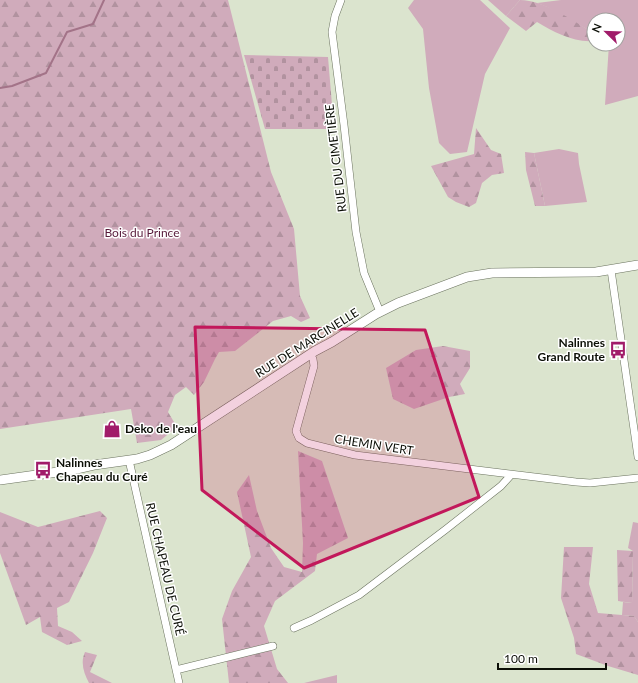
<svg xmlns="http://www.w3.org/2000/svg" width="638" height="683" font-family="Lato,sans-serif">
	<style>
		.green { fill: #d0abbb }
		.forest { fill: url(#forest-firs) }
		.cemetery { fill: url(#cemetery-stones) }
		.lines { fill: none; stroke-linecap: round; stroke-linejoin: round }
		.stream { stroke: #a37388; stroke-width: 2 }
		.minor-casing { stroke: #6a725e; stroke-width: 8 }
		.tertiary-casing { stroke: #6a725e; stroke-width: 10 }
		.minor { stroke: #fff; stroke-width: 7 }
		.tertiary { stroke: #fff; stroke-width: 9 }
		.marked { fill: #c2185b; fill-opacity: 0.2; stroke: #c2185b; stroke-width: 3; stroke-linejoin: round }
		.labels { text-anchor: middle; stroke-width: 3; stroke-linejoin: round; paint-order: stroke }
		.street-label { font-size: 12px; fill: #0c0f07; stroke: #fff }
		.park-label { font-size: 12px; fill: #571a3a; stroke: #fff }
		.poi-label { font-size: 12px; font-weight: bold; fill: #0c0f07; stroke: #fff; text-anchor: start }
	</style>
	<defs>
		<pattern id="forest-firs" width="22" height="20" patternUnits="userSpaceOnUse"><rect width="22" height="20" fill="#d0abbb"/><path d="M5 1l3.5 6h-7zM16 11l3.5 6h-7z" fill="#b1929f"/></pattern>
		<pattern id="cemetery-stones" width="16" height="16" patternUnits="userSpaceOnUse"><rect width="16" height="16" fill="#d0abbb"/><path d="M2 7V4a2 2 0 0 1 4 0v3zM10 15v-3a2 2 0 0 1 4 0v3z" fill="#b1929f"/></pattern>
	</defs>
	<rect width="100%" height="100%" fill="#dbe4ce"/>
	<path class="green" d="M414,0H480L510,28L485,74L467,152L450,154L439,143L429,88L423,29L408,8Z
		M488,0H520L506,16Z
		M561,0H638V96L605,105L609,44H618V20H594V33L547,7L537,3Z
		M559,149L578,153L579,164L587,202L545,206L534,153Z
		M633,522L638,523V622L634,616L622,615L623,602L632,603L633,551L628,548Z
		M337,675V683H304Z"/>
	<path class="forest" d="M0,0H228L271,172L294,229L300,296L310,318L301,322L291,316L273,321L235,351L219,352L215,359L204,382L194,395L186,387L175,395L168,412L177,427L161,440L137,443L131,409L0,429Z
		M520,0C544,0 573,21 594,33V41C574,43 554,32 537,22L526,31L506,16Z
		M476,128L491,150L501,154L504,173L492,175L482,183L476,203L469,207L456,202L448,197L431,166L474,154Z
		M525,152L534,153L545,206H535L526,170Z
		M443,346L470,351V368L460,384L465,394L449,397L414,409L393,399L386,368L416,350Z
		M298,451L322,461L348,538L317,554L315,571L275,601L264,626L277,669L288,683H229L222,619L232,591L251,557L237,492L249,475L257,511L271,548L284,567L302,572L303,543Z
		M100,511L107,518L93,553L69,602L57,608L58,626L72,632L82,641L67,645L42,632L40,617L26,625L0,553V512L38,527Z
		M564,547H593L589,584L598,613L634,616L638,622V675L608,666L576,654L574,638L561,598Z
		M617,550L633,551L632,603L618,601Z
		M85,652L97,655L90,672L112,683H89C84,673 80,663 85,652Z"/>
	<path class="cemetery" d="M244,55L328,57L334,129H265Z"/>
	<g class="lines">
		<path class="stream" d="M0,88L12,86L46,73L67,32L93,24L104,0"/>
		<g class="minor-casing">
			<path id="minor" d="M341,0L335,16L332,32L344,125L356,232L364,273L380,312
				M611,270L638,457
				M310,354L313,359L314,366L296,431L299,438L307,443L355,455L576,482L590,483L638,478
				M129,460L179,683
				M294,628L312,620L359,595L445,530L501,486L511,475
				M176,670L273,646"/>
		</g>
		<g class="tertiary-casing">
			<path id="tertiary" d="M0,480L72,470L94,465L137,459L150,455L171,445L315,351L332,342L376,314L398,303L467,277L492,273L596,272L638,265"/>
		</g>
		<use href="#minor" class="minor"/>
		<use href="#tertiary" class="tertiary"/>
	</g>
	<path class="marked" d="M195,327L425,330L479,497L304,568L202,490Z"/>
	<defs>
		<g id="bus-bare" transform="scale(1.38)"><path d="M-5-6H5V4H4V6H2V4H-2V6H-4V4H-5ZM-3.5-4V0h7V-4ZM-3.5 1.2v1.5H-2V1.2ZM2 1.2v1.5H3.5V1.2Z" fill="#a11c6a" stroke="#fff" stroke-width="2.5" paint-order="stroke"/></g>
		<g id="shop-bare" transform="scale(1.38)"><path d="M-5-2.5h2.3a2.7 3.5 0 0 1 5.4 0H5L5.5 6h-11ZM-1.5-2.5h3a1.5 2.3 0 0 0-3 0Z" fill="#a11c6a" stroke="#fff" stroke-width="2.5" paint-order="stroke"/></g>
	</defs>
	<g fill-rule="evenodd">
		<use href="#bus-bare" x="618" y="350"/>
		<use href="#shop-bare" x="112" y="429"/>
		<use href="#bus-bare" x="43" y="470"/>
	</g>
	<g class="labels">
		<g class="street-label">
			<text transform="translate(336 158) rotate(-97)" y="4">RUE DU CIMETIÈRE</text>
			<text transform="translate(307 343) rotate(-32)" y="4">RUE DE MARCINELLE</text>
			<text transform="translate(374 445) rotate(9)" y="4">CHEMIN VERT</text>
			<text transform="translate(165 569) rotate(77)" y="4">RUE CHAPEAU DE CURÉ</text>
		</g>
		<g class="park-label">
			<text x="142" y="237">Bois du Prince</text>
		</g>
		<g class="poi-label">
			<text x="605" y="347" text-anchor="end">Nalinnes<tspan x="605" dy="14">Grand Route</tspan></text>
			<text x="125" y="433">Deko de l'eau</text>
			<text x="56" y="467">Nalinnes<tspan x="56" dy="14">Chapeau du Curé</tspan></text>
		</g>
	</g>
	<g transform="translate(606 32) rotate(293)"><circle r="19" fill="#ffffff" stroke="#9e9f9c"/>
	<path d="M0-3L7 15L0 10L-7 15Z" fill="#a11c6a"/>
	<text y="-6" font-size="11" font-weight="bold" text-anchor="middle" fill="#0c0f07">N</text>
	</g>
	<path d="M498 663v6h108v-6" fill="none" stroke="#0c0f07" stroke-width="2"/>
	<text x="504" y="663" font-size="12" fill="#0c0f07" stroke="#ffffff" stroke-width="3" paint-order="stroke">100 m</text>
</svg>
